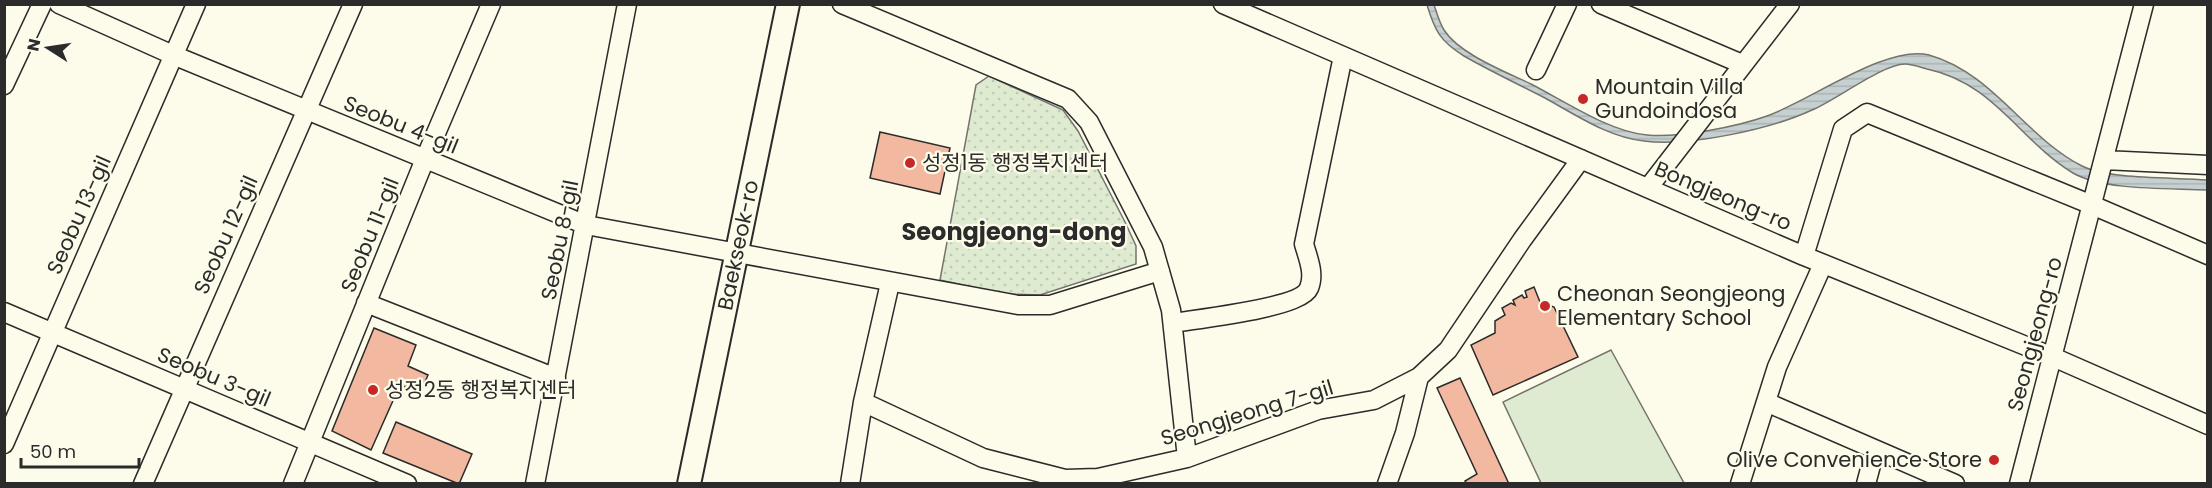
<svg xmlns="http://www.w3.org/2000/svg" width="2212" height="488" font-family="Poppins,'Noto Sans KR',sans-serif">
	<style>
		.park { fill: url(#park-dots); stroke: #74746e; stroke-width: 1.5 }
		.garden { fill: #deebd1; stroke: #74746e; stroke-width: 1.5 }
		.water { fill: url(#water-rules); stroke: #74746e; stroke-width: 1.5 }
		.building { fill: #f2b8a0; stroke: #2b2b2b; stroke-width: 1.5 }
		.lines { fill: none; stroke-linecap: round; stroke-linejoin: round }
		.minor-casing { stroke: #2b2b2b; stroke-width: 21 }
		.major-casing { stroke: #2b2b2b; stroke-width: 26 }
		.minor { stroke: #fdfbea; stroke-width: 18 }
		.major { stroke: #fdfbea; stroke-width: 22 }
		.poi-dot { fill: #c62828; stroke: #fdfbea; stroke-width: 2 }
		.labels { text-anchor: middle; stroke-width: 4.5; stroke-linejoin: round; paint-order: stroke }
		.poi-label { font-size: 21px; fill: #2b2b2b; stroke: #fdfbea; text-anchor: start }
		.street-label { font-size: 21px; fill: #2b2b2b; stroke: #fdfbea }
		.quarter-label { font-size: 24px; font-weight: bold; fill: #2b2b2b; stroke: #fdfbea }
	</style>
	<defs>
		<pattern id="park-dots" width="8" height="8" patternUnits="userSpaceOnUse" patternTransform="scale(1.5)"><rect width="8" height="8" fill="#deebd1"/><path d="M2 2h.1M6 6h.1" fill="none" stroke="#bfcab4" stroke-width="1.8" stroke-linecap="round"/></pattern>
		<pattern id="water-rules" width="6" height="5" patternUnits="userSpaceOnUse" patternTransform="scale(1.5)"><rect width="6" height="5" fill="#c7d0d0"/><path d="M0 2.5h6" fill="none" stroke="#abb3b3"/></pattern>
	</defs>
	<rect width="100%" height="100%" fill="#fdfbea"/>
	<path class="park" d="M989,76L1063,110L1078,131L1125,222L1136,246V264L1040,295L1004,294L940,280L976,85Z"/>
	<path class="garden" d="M1611,350L1684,483H1541L1503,402Z"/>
	<path class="water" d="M1427,5H1434C1437,13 1439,22 1444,30C1459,54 1506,72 1531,84C1564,101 1610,132 1647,135C1679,138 1736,127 1767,116C1810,101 1887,44 1929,55C1993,73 2025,137 2082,166C2109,180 2175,177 2207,180V190C2171,188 2104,191 2073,173C2019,140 1994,83 1927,69C1920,67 1912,64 1905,64C1883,64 1836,100 1812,110C1771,129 1689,147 1644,141C1608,137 1576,115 1545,98C1518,84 1490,71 1464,56C1440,41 1435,31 1427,5Z"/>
	<path class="building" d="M880,132L950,148L940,194L870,178Z
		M1534,287L1540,302L1554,307L1578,357L1493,395L1471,345L1495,333V321L1505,315L1502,308L1511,303L1515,305L1513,300L1522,295L1524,298L1527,297L1525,291Z
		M374,328L416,345L408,366L428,375L420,394L400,385L371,450L332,431Z
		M1460,378L1509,484H1467L1465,481L1477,474L1437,388Z
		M396,422L472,454L459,484L383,453Z"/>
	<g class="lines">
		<g class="minor-casing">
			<path id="minor" d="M59,4L173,55L586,225L1018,305H1050L1160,271
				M842,4L1068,99L1089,122L1153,247L1171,310L1187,458
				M1223,4L1804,256L2053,357L2208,425
				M1601,4L1742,64
				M1536,70L1567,4
				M4,85L42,4
				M2104,160L2208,165
				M1648,188L1790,4
				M1804,256L1843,129L1867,113L2092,205L2208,255
				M366,303L556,378
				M4,312L407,484
				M1173,323C1196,319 1301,308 1309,288C1315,274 1308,258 1304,244L1343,56
				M863,402L983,458L1065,479L1098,478L1187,458L1318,410L1374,400L1419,377L1448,350L1522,240L1581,159
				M1766,402L1955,484
				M4,444L196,4
				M143,484L353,4
				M293,484L425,159L491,4
				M535,484L627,4
				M850,484L863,402L890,283
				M1387,484L1405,433L1419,377
				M1740,484L1777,367L1823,264
				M1866,484L1875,450
				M2019,484L2144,4"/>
		</g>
		<g class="major-casing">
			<g id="major">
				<path id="s1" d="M689,484L788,4"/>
			</g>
		</g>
		<use href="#minor" class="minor"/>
		<use href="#major" class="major"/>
	</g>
	<g class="poi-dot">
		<circle cx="1583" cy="99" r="6"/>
		<circle cx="910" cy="163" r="6"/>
		<circle cx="1545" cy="306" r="6"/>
		<circle cx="373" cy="390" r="6"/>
		<circle cx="1994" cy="460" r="6"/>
	</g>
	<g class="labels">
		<g class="poi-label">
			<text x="1595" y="94">Mountain Villa<tspan x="1595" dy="24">Gundoindosa</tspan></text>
			<text x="922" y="170">성정1동 행정복지센터</text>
			<text x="1557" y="301">Cheonan Seongjeong<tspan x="1557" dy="24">Elementary School</tspan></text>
			<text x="385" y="397">성정2동 행정복지센터</text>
			<text x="1982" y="467" text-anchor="end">Olive Convenience Store</text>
		</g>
		<g class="street-label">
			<text transform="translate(401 125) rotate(22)" y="7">Seobu 4-gil</text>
			<text transform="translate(1723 196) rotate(23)" y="7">Bongjeong-ro</text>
			<text transform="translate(79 215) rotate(-66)" y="7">Seobu 13-gil</text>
			<text transform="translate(226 235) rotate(-66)" y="7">Seobu 12-gil</text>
			<text transform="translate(370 235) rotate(-68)" y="7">Seobu 11-gil</text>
			<text transform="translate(560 240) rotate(-79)" y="7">Seobu 8-gil</text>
			<text dy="7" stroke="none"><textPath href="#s1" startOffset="244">Baekseok-ro</textPath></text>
			<text transform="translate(2035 334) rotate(-75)" y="7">Seongjeong-ro</text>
			<text transform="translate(214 377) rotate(23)" y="7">Seobu 3-gil</text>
			<text transform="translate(1247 413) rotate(-17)" y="7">Seongjeong 7-gil</text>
		</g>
		<g class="quarter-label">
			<text x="1014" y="240">Seongjeong-dong</text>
		</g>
	</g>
	<rect width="2212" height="488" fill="none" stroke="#2b2b2b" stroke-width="12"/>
	<g transform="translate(48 48) rotate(282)" stroke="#fdfbea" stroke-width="4.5" paint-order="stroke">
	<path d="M0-4.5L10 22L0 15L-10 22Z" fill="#2b2b2b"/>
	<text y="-9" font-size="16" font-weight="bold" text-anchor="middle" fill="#2b2b2b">N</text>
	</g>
	<path d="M21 458v9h118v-9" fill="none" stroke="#2b2b2b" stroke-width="3"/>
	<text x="30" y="458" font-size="18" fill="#2b2b2b" stroke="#fdfbea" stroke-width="4.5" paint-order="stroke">50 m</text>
</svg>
